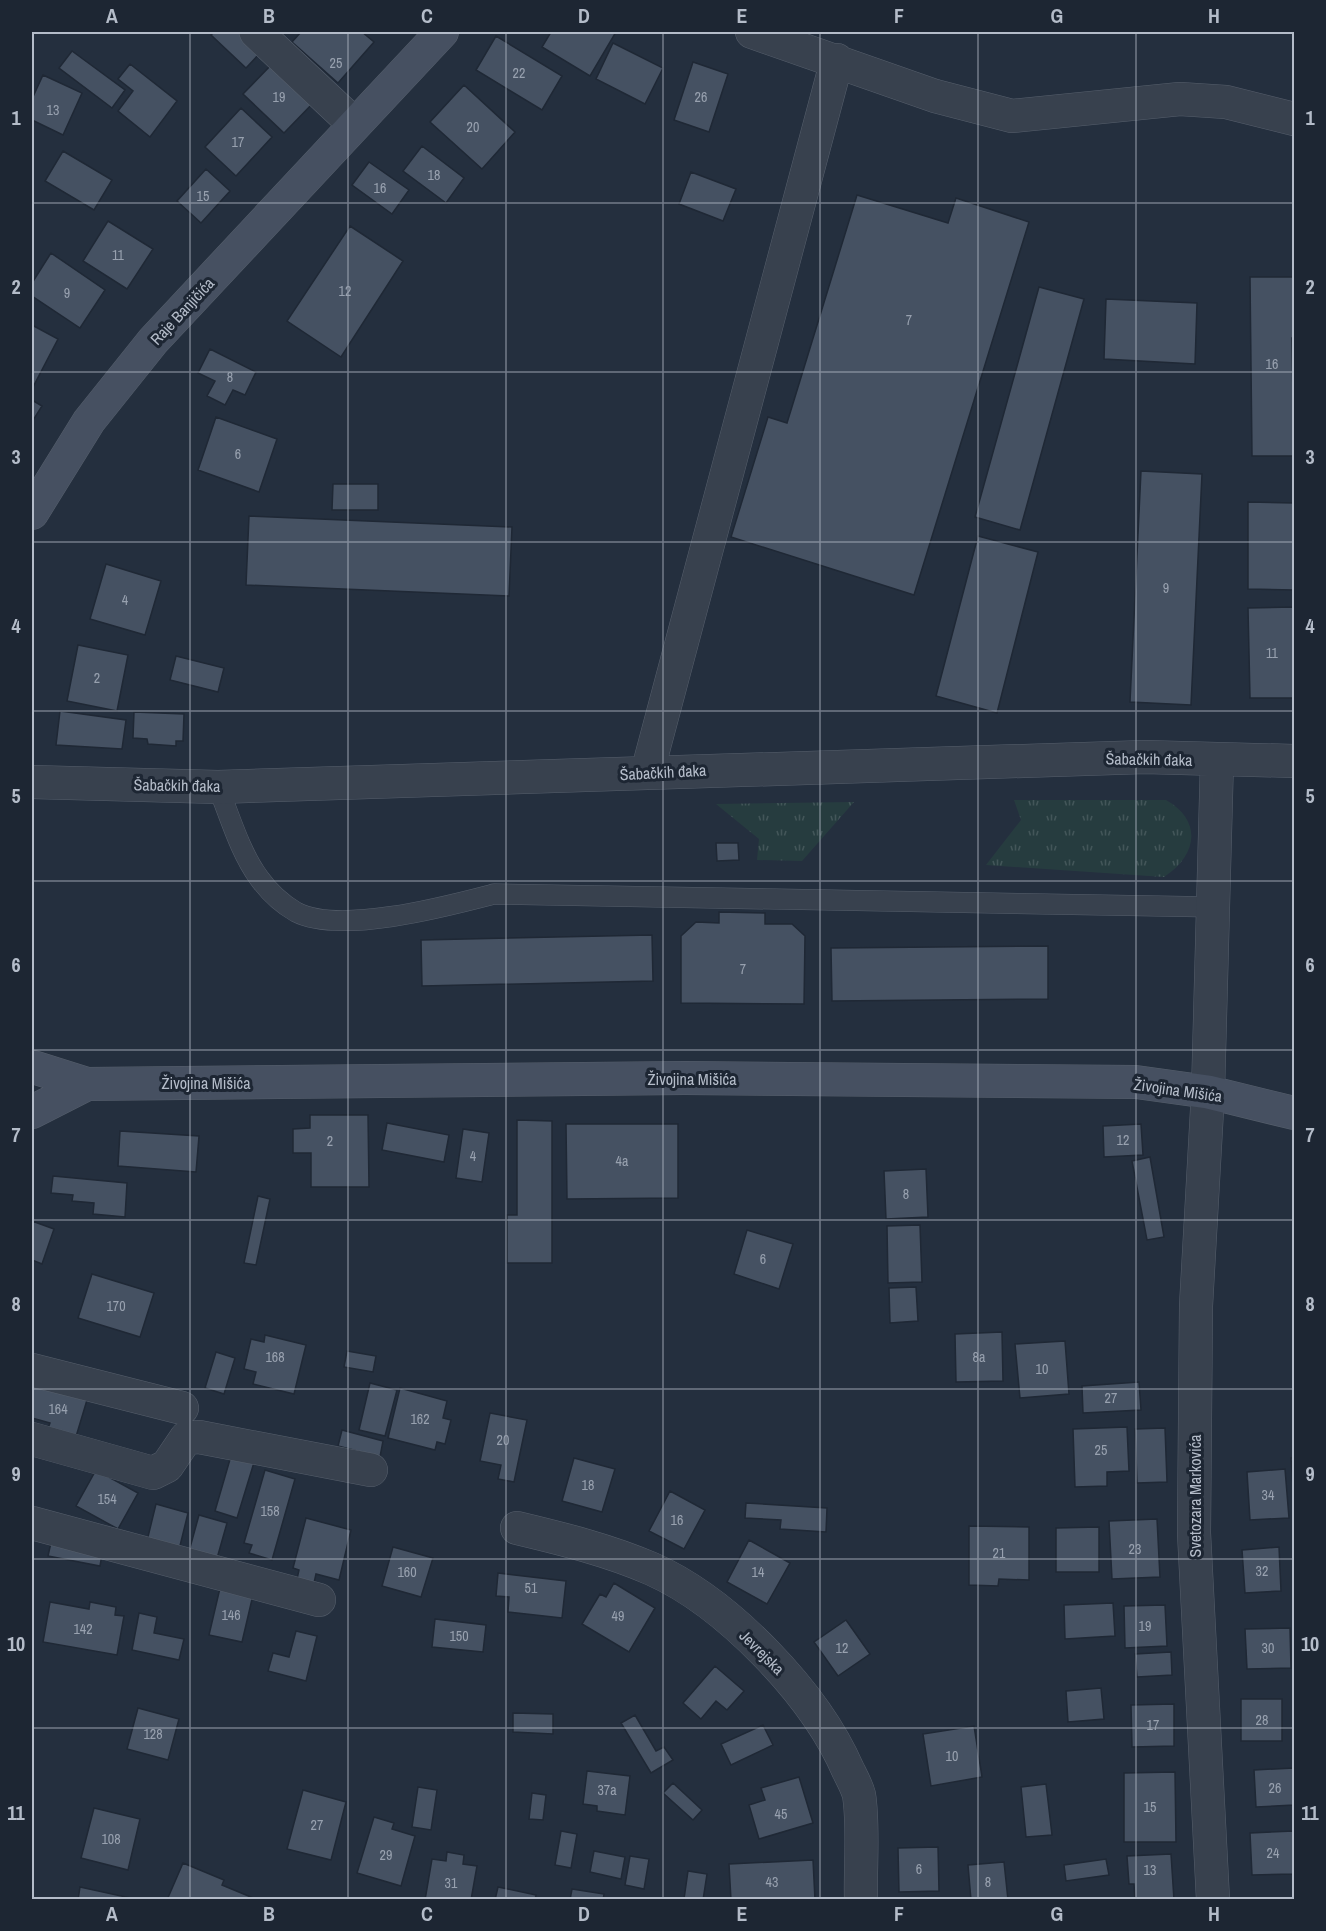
<svg xmlns="http://www.w3.org/2000/svg" width="1326" height="1931" font-family="'Archivo Narrow',sans-serif">
	<style>
		.grass { fill: url(#grass-tufts) }
		.building { fill: #455162; stroke: #1f2835; stroke-width: 1.5 }
		.lines { fill: none; stroke-linecap: round; stroke-linejoin: round }
		.lane-casing { stroke: #565f6c; stroke-width: 21 }
		.street-casing { stroke: #565f6c; stroke-width: 34 }
		.secondary-casing { stroke: #565f6c; stroke-width: 34 }
		.lane { stroke: #38414e; stroke-width: 20 }
		.street { stroke: #38414e; stroke-width: 33 }
		.secondary { stroke: #465061; stroke-width: 33 }
		.grid { fill: none; stroke: #b4bcc9; stroke-width: 1.5; stroke-opacity: 0.55 }
		.labels { text-anchor: middle; stroke-width: 6; stroke-linejoin: round; paint-order: stroke }
		.number-label { font-size: 14px; fill: #98a1af }
		.street-label { font-size: 16px; fill: #b4bcc9; stroke: #1d2633 }
		.neatline { fill: none; stroke: #b4bcc9; stroke-width: 2 }
		.grid-label { font-size: 20px; text-anchor: middle; font-weight: bold; fill: #b4bcc9 }
	</style>
	<defs>
		<pattern id="grass-tufts" width="24" height="20" patternUnits="userSpaceOnUse" patternTransform="scale(1.5)"><rect width="24" height="20" fill="#263c3f"/><path d="M3 7l-1-3M5 7V3M7 7l1-3M15 17l-1-3M17 17v-4M19 17l1-3" fill="none" stroke="#435659"/></pattern>
	</defs>
	<rect width="100%" height="100%" fill="#242f3e"/>
	<path class="grass" d="M1014,800H1166C1203,821 1197,856 1164,877L986,865L1021,820Z
		M854,802L802,861L757,860L759,839L716,804Z"/>
	<path class="building" d="M214,32H238L260,53L246,68L211,35Z
		M301,32H362L374,42L338,83L292,42Z
		M551,32H616L590,76L542,47Z
		M496,36L562,76L542,110L476,70Z
		M613,43L663,68L645,104L596,79Z
		M72,51L125,90L112,108L59,68Z
		M274,62L315,101L284,133L243,94Z
		M693,62L728,74L709,132L674,120Z
		M130,64L177,101L150,137L118,111L133,91L118,79Z
		M43,75L82,93L63,135L32,120V99Z
		M464,85L515,132L482,169L430,122Z
		M241,108L272,137L236,176L205,147Z
		M422,146L464,178L446,203L403,171Z
		M63,151L112,180L94,210L45,181Z
		M369,162L409,190L392,214L352,185Z
		M206,169L230,191L201,223L177,201Z
		M691,172L736,189L723,221L679,204Z
		M857,195L948,223L956,198L1029,222L914,595L731,537L768,417L787,423Z
		M108,221L153,249L127,289L83,261Z
		M350,226L403,261L341,357L287,321Z
		M51,253L105,290L80,328L32,296V283Z
		M1250,277H1294V338H1292L1294,456H1252Z
		M1039,287L1084,299L1020,530L975,517Z
		M1106,299L1197,303L1195,364L1104,359Z
		M32,325L58,339L33,387L32,386Z
		M210,349L256,372L245,395L233,390L225,405L207,396L215,381L198,373Z
		M32,400L42,406L32,422Z
		M216,417L277,439L259,492L198,470Z
		M1141,471L1202,474L1191,705L1130,702Z
		M333,484H378V510H332Z
		M1248,502L1294,503V590L1248,589Z
		M249,516L512,527L509,596L246,585Z
		M978,536L1038,552L997,713L936,696Z
		M106,564L161,581L145,635L90,619Z
		M1294,607V698H1250L1248,608Z
		M78,645L128,655L117,711L67,701Z
		M176,656L224,668L218,692L170,680Z
		M60,711L126,720L122,749L56,745Z
		M134,712L184,714L183,741H176V746L148,744L147,739L133,738Z
		M716,843H738L739,860L717,861Z
		M719,912L765,913V924H792L805,936L804,1004L681,1003V936L696,922L719,923Z
		M652,935L653,981L422,986L421,940Z
		M1048,946V999L832,1001L831,948Z
		M310,1115H368L369,1187H311V1153H293V1129L310,1128Z
		M517,1120L552,1121V1263H507V1215H517Z
		M387,1123L449,1135L444,1162L382,1150Z
		M566,1124H678V1198L567,1199Z
		M1141,1124L1143,1155L1104,1157L1103,1126Z
		M463,1129L489,1133L482,1182L456,1178Z
		M120,1131L199,1136L196,1172L118,1166Z
		M1150,1157L1164,1237L1147,1240L1132,1161Z
		M926,1169L928,1217L886,1219L884,1171Z
		M53,1176L127,1183L125,1217L93,1214L94,1203L72,1201L73,1195L51,1193Z
		M258,1196L270,1199L256,1265L244,1263Z
		M32,1221L54,1229L42,1264L32,1260Z
		M920,1225L922,1282L888,1283L887,1226Z
		M747,1230L793,1244L779,1289L734,1274Z
		M92,1274L154,1293L140,1337L78,1318Z
		M916,1287L918,1321L890,1323L889,1288Z
		M1002,1332L1003,1381L956,1382L955,1334Z
		M265,1335L306,1345L294,1394L253,1384L256,1372L244,1369L251,1339L264,1342Z
		M1065,1341L1069,1394L1020,1398L1015,1344Z
		M347,1351L376,1356L373,1372L344,1367Z
		M216,1352L235,1358L224,1394L205,1388Z
		M1139,1382L1141,1410L1083,1413L1082,1386Z
		M32,1383L87,1400L75,1440L47,1431L50,1423L32,1418Z
		M370,1383L397,1390L385,1436L359,1430Z
		M400,1388L447,1401L443,1418L451,1420L445,1444L437,1442L435,1450L388,1438Z
		M490,1413L527,1420L514,1482L498,1479L501,1465L480,1461Z
		M1127,1427L1129,1471L1107,1472V1486L1075,1487L1073,1429Z
		M1165,1428L1167,1482L1137,1483L1135,1429Z
		M342,1430L383,1441L380,1457L338,1446Z
		M233,1449L256,1456L237,1518L215,1511Z
		M574,1458L615,1469L602,1512L562,1501Z
		M1291,1458H1294V1485H1293Z
		M1285,1469L1289,1518L1250,1520L1247,1472Z
		M96,1470L138,1493L118,1529L76,1506Z
		M265,1470L295,1479L272,1560L249,1553L252,1545L244,1543Z
		M670,1491L705,1510L684,1549L649,1531Z
		M746,1503L827,1508L826,1532L780,1529L781,1520L745,1518Z
		M156,1504L188,1513L178,1554L146,1545Z
		M199,1515L227,1523L216,1562L188,1555Z
		M306,1518L351,1530L339,1580L316,1574L314,1583L297,1579L299,1570L293,1568Z
		M1157,1519L1160,1577L1112,1579L1109,1521Z
		M969,1526L1029,1527V1580L999,1579L998,1586L969,1585Z
		M1099,1527V1572H1056V1528Z
		M52,1538L103,1549L100,1566L48,1556Z
		M749,1540L790,1563L767,1604L727,1582Z
		M393,1547L433,1558L421,1597L382,1586Z
		M1279,1547L1281,1591L1245,1593L1242,1550Z
		M498,1573L566,1581L562,1618L508,1612L509,1597L496,1596Z
		M614,1583L655,1608L629,1652L582,1624L600,1594L606,1597Z
		M220,1588L253,1595L242,1642L209,1635Z
		M50,1602L89,1609L90,1602L116,1607L115,1615L124,1616L117,1655L43,1642Z
		M1113,1603L1115,1636L1065,1639L1064,1605Z
		M1165,1605L1167,1646L1125,1648L1124,1606Z
		M139,1613L157,1617L154,1633L184,1639L179,1660L132,1650Z
		M435,1619L486,1625L483,1652L432,1647Z
		M846,1620L870,1654L838,1676L814,1642Z
		M1290,1628L1291,1668L1247,1669L1245,1629Z
		M296,1631L317,1636L306,1681L268,1671L273,1653L289,1657Z
		M1171,1652L1172,1675L1137,1677L1135,1654Z
		M715,1666L744,1691L727,1710L716,1701L701,1719L683,1703Z
		M1101,1688L1104,1719L1068,1722L1066,1691Z
		M1241,1699H1282V1741H1241Z
		M1174,1704V1746L1132,1747L1131,1705Z
		M138,1708L179,1719L168,1760L127,1749Z
		M513,1713L553,1714V1734L513,1732Z
		M635,1715L656,1751L664,1747L673,1760L651,1773L621,1723Z
		M763,1725L773,1745L731,1765L721,1744Z
		M974,1726L982,1777L931,1786L923,1734Z
		M1294,1768V1805L1256,1807L1254,1770Z
		M587,1771L630,1776L625,1815L597,1811V1806L583,1804Z
		M1175,1772L1176,1842H1124V1773Z
		M799,1777L813,1823L759,1839L749,1805L765,1800L761,1788Z
		M673,1783L702,1810L693,1820L663,1793Z
		M1046,1784L1052,1835L1026,1837L1021,1787Z
		M418,1787L437,1790L431,1830L412,1827Z
		M303,1790L346,1802L331,1860L287,1849Z
		M532,1793L546,1795L543,1820L529,1819Z
		M94,1808L140,1819L128,1870L81,1858Z
		M374,1817L394,1823L392,1829L415,1836L401,1886L357,1873Z
		M561,1831L577,1834L571,1868L555,1865Z
		M1294,1831V1874L1252,1875L1250,1833Z
		M938,1847L939,1891L899,1892L898,1848Z
		M594,1851L625,1857L621,1879L590,1872Z
		M447,1852L464,1855L463,1864L477,1866L471,1900H425L432,1859L446,1861Z
		M1171,1854L1174,1900H1135L1134,1884H1129L1127,1856Z
		M630,1856L649,1859L644,1889L625,1885Z
		M1106,1859L1109,1875L1066,1881L1064,1865Z
		M813,1860L815,1900H731L729,1864Z
		M1004,1862L1008,1900H971L968,1865Z
		M183,1863L224,1880L222,1885L258,1900H167Z
		M688,1871L707,1874L703,1900L684,1899Z
		M80,1887L135,1899V1900H78Z
		M498,1887L536,1895L535,1900H495Z
		M572,1889L604,1894L603,1900H570Z"/>
	<g class="lines">
		<g class="lane-casing">
			<path id="lane" d="M218,787C230,817 240,852 259,878C269,892 282,904 296,912C340,935 448,906 494,894L1214,907"/>
		</g>
		<g class="street-casing">
			<path id="street" d="M256,32L354,124
				M752,32L935,96L1012,116L1180,99L1226,102L1294,119
				M647,773L837,60
				M32,782L218,787L1145,757L1294,761
				M32,1370L182,1408
				M32,1439L153,1473L167,1466L186,1438L199,1437L371,1470
				M32,1523L319,1600
				M517,1528C563,1539 608,1550 652,1569C728,1603 815,1694 848,1770C852,1778 857,1787 859,1795C864,1825 860,1868 861,1900
				M1213,1900L1194,1533L1196,1306L1208,1092L1217,760"/>
		</g>
		<g class="secondary-casing">
			<path id="secondary" d="M32,513L89,421L153,341L442,32
				M33,1067L87,1084L685,1078L1136,1082L1208,1092L1294,1113
				M32,1112L87,1084"/>
		</g>
		<use href="#lane" class="lane"/>
		<use href="#street" class="street"/>
		<use href="#secondary" class="secondary"/>
	</g>
	<path class="grid" d="M190,32V1900M348,32V1900M506,32V1900M663,32V1900M820,32V1900M978,32V1900M1136,32V1900M32,203H1294M32,372H1294M32,542H1294M32,711H1294M32,881H1294M32,1050H1294M32,1220H1294M32,1389H1294M32,1559H1294M32,1728H1294"/>
	<g class="labels">
		<g class="number-label">
			<text x="336" y="68">25</text>
			<text x="519" y="78">22</text>
			<text x="279" y="102">19</text>
			<text x="701" y="102">26</text>
			<text x="53" y="115">13</text>
			<text x="473" y="132">20</text>
			<text x="238" y="147">17</text>
			<text x="434" y="180">18</text>
			<text x="380" y="193">16</text>
			<text x="203" y="201">15</text>
			<text x="118" y="260">11</text>
			<text x="345" y="296">12</text>
			<text x="67" y="298">9</text>
			<text x="909" y="325">7</text>
			<text x="1272" y="369">16</text>
			<text x="230" y="382">8</text>
			<text x="238" y="459">6</text>
			<text x="1166" y="593">9</text>
			<text x="125" y="605">4</text>
			<text x="1272" y="658">11</text>
			<text x="97" y="683">2</text>
			<text x="743" y="974">7</text>
			<text x="1123" y="1145">12</text>
			<text x="330" y="1146">2</text>
			<text x="473" y="1161">4</text>
			<text x="622" y="1166">4a</text>
			<text x="906" y="1199">8</text>
			<text x="763" y="1264">6</text>
			<text x="116" y="1311">170</text>
			<text x="275" y="1362">168</text>
			<text x="979" y="1362">8a</text>
			<text x="1042" y="1374">10</text>
			<text x="1111" y="1403">27</text>
			<text x="58" y="1414">164</text>
			<text x="420" y="1424">162</text>
			<text x="503" y="1445">20</text>
			<text x="1101" y="1455">25</text>
			<text x="588" y="1490">18</text>
			<text x="1268" y="1500">34</text>
			<text x="107" y="1504">154</text>
			<text x="270" y="1516">158</text>
			<text x="677" y="1525">16</text>
			<text x="1135" y="1554">23</text>
			<text x="999" y="1558">21</text>
			<text x="1262" y="1576">32</text>
			<text x="407" y="1577">160</text>
			<text x="758" y="1577">14</text>
			<text x="531" y="1593">51</text>
			<text x="231" y="1620">146</text>
			<text x="618" y="1621">49</text>
			<text x="1145" y="1631">19</text>
			<text x="83" y="1634">142</text>
			<text x="459" y="1641">150</text>
			<text x="842" y="1653">12</text>
			<text x="1268" y="1653">30</text>
			<text x="1262" y="1725">28</text>
			<text x="1153" y="1730">17</text>
			<text x="153" y="1739">128</text>
			<text x="952" y="1761">10</text>
			<text x="1275" y="1793">26</text>
			<text x="607" y="1795">37a</text>
			<text x="1150" y="1812">15</text>
			<text x="781" y="1819">45</text>
			<text x="317" y="1830">27</text>
			<text x="111" y="1844">108</text>
			<text x="1273" y="1858">24</text>
			<text x="386" y="1860">29</text>
			<text x="919" y="1874">6</text>
			<text x="1150" y="1875">13</text>
			<text x="772" y="1887">43</text>
			<text x="988" y="1887">8</text>
			<text x="451" y="1888">31</text>
		</g>
		<g class="street-label">
			<text transform="translate(182 311) rotate(-47)" y="6">Raje Banjičića</text>
			<text transform="translate(1149 759) rotate(1)" y="6">Šabačkih đaka</text>
			<text transform="translate(663 772) rotate(-3)" y="6">Šabačkih đaka</text>
			<text transform="translate(177 785) rotate(1)" y="6">Šabačkih đaka</text>
			<text x="692" y="1085">Živojina Mišića</text>
			<text x="206" y="1089">Živojina Mišića</text>
			<text transform="translate(1178 1090) rotate(8)" y="6">Živojina Mišića</text>
			<text transform="translate(1195 1496) rotate(-90)" y="6">Svetozara Markovića</text>
			<text transform="translate(762 1652) rotate(45)" y="6">Jevrejska</text>
		</g>
	</g>
	<rect width="1326" height="1931" fill="none" stroke="#1d2633" stroke-width="66"/>
	<rect x="33" y="33" width="1260" height="1865" class="neatline"/>
	<g class="grid-label">
		<text x="112" y="23">A</text>
		<text x="269" y="23">B</text>
		<text x="427" y="23">C</text>
		<text x="584" y="23">D</text>
		<text x="742" y="23">E</text>
		<text x="899" y="23">F</text>
		<text x="1057" y="23">G</text>
		<text x="1214" y="23">H</text>
		<text x="16" y="125">1</text>
		<text x="1310" y="125">1</text>
		<text x="16" y="294">2</text>
		<text x="1310" y="294">2</text>
		<text x="16" y="464">3</text>
		<text x="1310" y="464">3</text>
		<text x="16" y="633">4</text>
		<text x="1310" y="633">4</text>
		<text x="16" y="803">5</text>
		<text x="1310" y="803">5</text>
		<text x="16" y="972">6</text>
		<text x="1310" y="972">6</text>
		<text x="16" y="1142">7</text>
		<text x="1310" y="1142">7</text>
		<text x="16" y="1311">8</text>
		<text x="1310" y="1311">8</text>
		<text x="16" y="1481">9</text>
		<text x="1310" y="1481">9</text>
		<text x="16" y="1651">10</text>
		<text x="1310" y="1651">10</text>
		<text x="16" y="1820">11</text>
		<text x="1310" y="1820">11</text>
		<text x="112" y="1921">A</text>
		<text x="269" y="1921">B</text>
		<text x="427" y="1921">C</text>
		<text x="584" y="1921">D</text>
		<text x="742" y="1921">E</text>
		<text x="899" y="1921">F</text>
		<text x="1057" y="1921">G</text>
		<text x="1214" y="1921">H</text>
	</g>
</svg>
